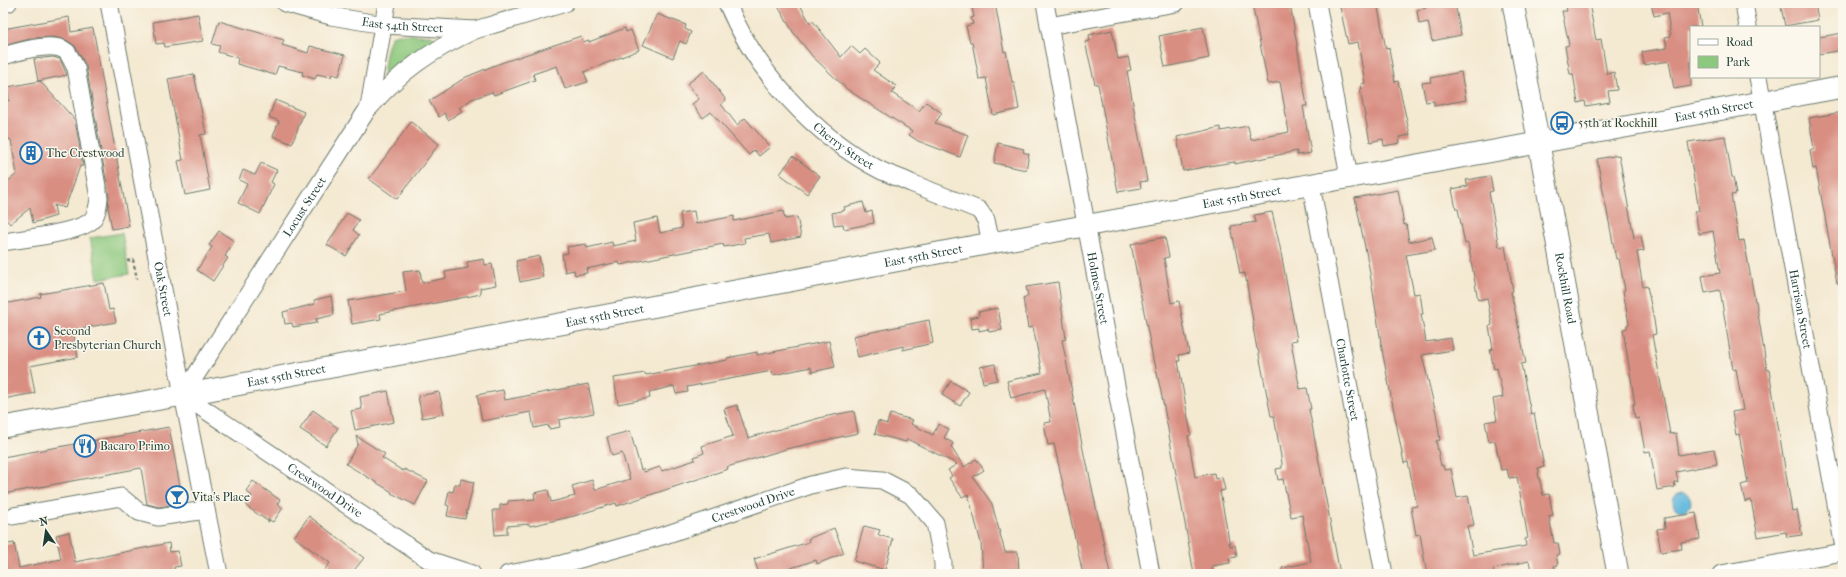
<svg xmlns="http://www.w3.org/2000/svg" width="1846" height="577" font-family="'IM FELL French Canon',serif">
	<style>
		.green { fill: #8cc87d; stroke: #568258 }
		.water { fill: #60b7dd; stroke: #407a88 }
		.building { fill: #d98e82 }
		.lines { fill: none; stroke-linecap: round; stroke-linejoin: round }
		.minor-casing { stroke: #6a796b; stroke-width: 19 }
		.major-casing { stroke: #6a796b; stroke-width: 23 }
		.path { stroke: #6a796b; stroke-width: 2.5; stroke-dasharray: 3 3; stroke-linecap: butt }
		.minor { stroke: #fff; stroke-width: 17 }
		.major { stroke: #fff; stroke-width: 21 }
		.labels { text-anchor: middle; stroke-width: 3; stroke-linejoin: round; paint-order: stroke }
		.street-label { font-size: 12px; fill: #1f3d34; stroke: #fbf7ec }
		.poi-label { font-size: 12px; fill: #1f3d34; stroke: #fbf7ec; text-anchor: start }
	</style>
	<rect width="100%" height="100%" fill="#fbf7ec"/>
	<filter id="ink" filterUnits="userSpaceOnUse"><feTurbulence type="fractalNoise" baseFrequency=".025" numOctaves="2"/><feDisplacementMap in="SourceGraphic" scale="8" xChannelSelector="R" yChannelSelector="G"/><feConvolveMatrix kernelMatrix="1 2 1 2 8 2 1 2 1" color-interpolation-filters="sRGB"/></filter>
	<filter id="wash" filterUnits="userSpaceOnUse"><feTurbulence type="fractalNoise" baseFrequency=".012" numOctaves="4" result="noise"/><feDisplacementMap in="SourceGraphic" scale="16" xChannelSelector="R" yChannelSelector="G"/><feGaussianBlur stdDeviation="0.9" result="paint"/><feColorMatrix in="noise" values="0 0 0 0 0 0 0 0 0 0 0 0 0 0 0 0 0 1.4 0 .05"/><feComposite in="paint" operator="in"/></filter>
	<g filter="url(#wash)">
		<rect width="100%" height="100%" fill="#f4e9d1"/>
		<path class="green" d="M398,34L433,36L436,39L435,43L392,74L387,75L384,73C384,61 387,46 392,36Z
			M122,233L129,274L98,279L90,238Z"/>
		<path class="water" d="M1673 502a9 9 0 1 1 18 0a9 9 0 1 1-18 0Z"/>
		<g id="blocks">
			<path class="building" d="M776,3H799L810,23L813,21L841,57L851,46L860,54L865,49L880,63L873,70L896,86L892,93L919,111L926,102L942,113L935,123L968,135L960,157L918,141L909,135L912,131L848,90L813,57L793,32Z
				M971,3H995L1004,52L1006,51L1012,82H1014L1019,109L993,115L986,78L979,79L972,42H970L966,26L973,24L971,18L974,17Z
				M1252,3H1290L1307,106H1303L1311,153L1297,155V151L1235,164V162L1215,165L1183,171L1177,137L1221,127V131L1248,126L1251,140L1289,132L1280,82L1268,84Z
				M1339,3H1377L1386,49L1389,48L1395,82L1398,81L1410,135L1399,137L1400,143L1384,146L1383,139L1370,142L1360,89H1362L1361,84L1365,83L1358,42L1348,44Z
				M1424,3H1455L1461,35L1432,41L1428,22L1419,24L1417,10L1426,8Z
				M1565,3H1589L1596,40L1601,39L1607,74L1614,72L1617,90L1608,91L1610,102L1586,106L1585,101L1578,103L1573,74H1570L1565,46L1569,45L1562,11H1567Z
				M1651,3H1697L1701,27H1691V86L1674,89L1669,61L1644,65L1642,52L1667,48L1665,37L1671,36L1667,13L1654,16Z
				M1805,3H1815L1818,20L1785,26L1781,7Z
				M198,14L203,41L165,47L164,43L156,44L153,22Z
				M657,14L686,25L685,29L691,32L686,44L680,41L673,58L643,45Z
				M69,17L71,32L93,28L129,226L112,229L108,207L109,196L86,66L75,46L66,40L54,37L34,38L3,46V29Z
				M219,21L284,40L282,45L308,53L310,46L345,55L339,76L332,74L331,77L317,74L315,79L302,75L303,72L278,66L275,75L237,64L238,58L218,52L220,46L212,44Z
				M1203,27L1209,58L1165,67L1159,36Z
				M625,28L626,32L631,30L639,50L584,72L588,82L565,89L557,66L533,74L535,80L494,95L492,92L472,99L459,108L462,111L448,120L444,113L439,117L429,101L466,77L498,64L581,36L583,42L589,40V42Z
				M1112,30L1118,59L1128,57L1131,70L1127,71L1147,181L1140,182L1141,188L1118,192L1098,84H1095L1085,42L1090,41L1089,35Z
				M1843,33V50L1819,54V37Z
				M53,57L60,59L67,75L38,81L34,59Z
				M704,71L726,100L721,104L737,125L745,118L770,147L759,156L754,150L749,155L711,112L703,118L692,104L699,99L687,84Z
				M1461,72L1466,100L1434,106V101L1426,102L1422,83L1431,82L1430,78Z
				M194,74L206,134L200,135L210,190L185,195L178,161L183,160L168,79Z
				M40,81L75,120L83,166H80L65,208L54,205L56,216L33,223L30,208L10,224L3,216V185L17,174L11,140L3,137V98L9,101L8,87Z
				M275,100L304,112L292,144L273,136L279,121L269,117Z
				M1843,112V283H1837L1816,168L1813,169L1810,150L1814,149L1809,118Z
				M411,122L439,144L397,199L369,179Z
				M1725,136L1732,177H1733L1736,194L1731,195L1739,241L1744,240L1755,301H1756L1767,370H1769L1792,511L1797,510L1802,535L1787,537L1786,532L1758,537L1751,500L1745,502L1741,485L1748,483L1739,434L1736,435L1732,412L1743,410L1736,369L1733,370L1720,290L1705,293L1702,276L1720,273L1713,231L1699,234L1695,211H1699L1688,142Z
				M998,143L1024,149L1023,152L1029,154L1026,170L994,163Z
				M1619,155L1634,238L1641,236L1644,251L1637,252L1643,287L1647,286L1654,320L1656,334L1652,335L1670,434L1676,433L1679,455L1714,449L1717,464L1676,472L1678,482H1674L1675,487L1657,490L1650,451L1645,452L1639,418L1635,419L1633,404H1635L1623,329L1627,328V325L1629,324L1623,291L1625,290L1619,259H1616L1597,159Z
				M793,156L820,176L807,194L780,174Z
				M261,163L277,170L271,182L274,184L260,214L238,203L247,184L239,180L243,170L255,175Z
				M1490,176L1493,191L1489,192L1499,247L1505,246L1513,291L1511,292L1526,363L1521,364L1531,414L1534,413L1544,467L1538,468L1539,472L1538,473L1543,495L1549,494L1553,515L1549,516L1554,543H1558L1560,554L1556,555L1558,565L1554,566L1556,574H1532L1529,561L1493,569L1494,574H1427L1420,534L1416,535L1411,507L1417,506L1408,462L1404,463L1383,355L1369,267L1355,198L1398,190L1404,225L1406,224L1409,242L1432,237L1435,250L1406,255L1414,294L1420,293L1423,314H1421L1426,342L1451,338L1453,350L1422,355L1436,413L1440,440L1436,441L1441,466L1443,465L1444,470L1451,469L1457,498L1468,496L1474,525L1467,526L1473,555L1526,546L1525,539L1528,538L1517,477L1509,478L1507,469L1501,470L1495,441L1489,442L1485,422L1497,420L1493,399L1503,397L1497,368L1494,369L1490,350L1493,349L1489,326L1492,325L1487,298L1478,300L1468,243L1465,244L1458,209H1456L1452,189L1468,186L1466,180Z
				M863,202L866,213L872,211L874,223L844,229L843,224L834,225L832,213L845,210L844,207Z
				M694,211L696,224L734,216V221L783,211L785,219L797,217L801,237L771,243L769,234L744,238L745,243L724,247L723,244L620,265L619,262L586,269L587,273L575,275L574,270L565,272L562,254L568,253L567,247L586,244L587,248L612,242L613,246L636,241L633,223L657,218L660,233L682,228L680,213Z
				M1272,212L1280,247L1297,340L1291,341L1295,364L1300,389L1307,388L1311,409H1309L1340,574H1282V568L1311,562L1302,515L1291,517L1283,479L1278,480L1276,469L1282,468V463L1274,416H1271L1258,349H1257L1253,327H1254L1245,273L1240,274L1231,226L1256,222L1254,215Z
				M347,213L359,220L353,230L359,235L346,256L327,245Z
				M219,231L234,241L225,256L228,258L213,281L197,270L212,247L209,245Z
				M1165,237L1169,257L1164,258L1171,303L1179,301L1189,353L1179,355L1180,361H1178L1191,435L1188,436L1195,477L1214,473L1215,479L1222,477L1225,490L1220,491L1230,546L1235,545L1237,557L1229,558L1230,563L1212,566L1213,571L1197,574H1194L1164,407L1155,363L1154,364L1131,244Z
				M539,256L543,277L520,282L516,261Z
				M484,259L485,265L492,264L496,285L480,288L481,294L380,314L381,319L352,324L348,301L406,291L403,272L420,270L422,283L446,278L445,272L468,268L467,262Z
				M1058,282L1066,339L1062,340L1085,460L1086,459L1110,574H1083L1054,444L1048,445L1044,423L1051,422L1045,389L1011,398L1007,381L1042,373L1033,327L1028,328L1023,298L1028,296L1026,287Z
				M104,283L109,310L113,309L116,322L73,330L78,357L30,366L35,393L3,399V304L41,297L40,294Z
				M331,296L334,315L316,319L317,323L293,327L292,323L285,324L283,312L315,304L314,300Z
				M998,308L1002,330L989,332L988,329L979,331V328L972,329L970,318L979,316L978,312Z
				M929,320L933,343L903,350V346L858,357L853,336Z
				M829,341L835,367L812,372L811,367L773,375L772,371L687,387L688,392L676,394L674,386L649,392L650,398L618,404L614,378L645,373L646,375L727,360V358L757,352V355Z
				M995,364L997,380L983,383L980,367Z
				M951,381L969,392L960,406L942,395Z
				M588,384L594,413L559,420L560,427L549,429L548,425L534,428L531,412L482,421L477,395L503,390L505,400Z
				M388,391L394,422L355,430L351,411L362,409L360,397Z
				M439,392L444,414L422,418L418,396Z
				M737,405L748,438L823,417L854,411L858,433L786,449L727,467L728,469L617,506L616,503L574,516L530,526L529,524L507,526V534L495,535L493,510H500V505L508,504V501L535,499L534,493L548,490L551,502L575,496L572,486L592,480L595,490L630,479L622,453L612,456L607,437L630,431L641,470L643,469L644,472L660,467L662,471L695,460L694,457L704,453L702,446L733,436L724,409Z
				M313,410L338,428L326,446L300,429Z
				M890,414L913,420L911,424L933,435L938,424L949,429L944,438L953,443L951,447L964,467L976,459L984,470L973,477L992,504L1005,552H1018L1019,574H983L981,543L968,494L962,497L949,478L952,476L948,470L957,464L907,439L906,442L875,434L878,421L887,424Z
				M169,427L183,503L159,507L147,504L141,468L3,494V457Z
				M356,436L385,454L382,458L403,471L404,469L428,481L415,505L391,493L392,492L346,464L358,444Z
				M461,479L474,482L465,519L447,516L449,506L446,505L449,491L453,492L455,484L460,485Z
				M253,481L280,500L277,504L283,508L273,522L268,519L269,522L246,506L252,496L246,491Z
				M1696,513L1700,539L1681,542L1682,549L1661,552L1657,529L1665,528L1664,518Z
				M309,516L364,558L351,574H321L330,563L294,537Z
				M864,526L880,530L878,535L893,539L885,570L854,561Z
				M834,528L844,553L817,564L816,560L772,574H759L754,559L809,542L808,539Z
				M69,532L75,562L169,543L170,552L178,551L181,566L174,567L175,574H8L5,560L3,561V545L14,543L19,568L61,559L56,535Z"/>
		</g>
	</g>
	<g filter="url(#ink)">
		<use href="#blocks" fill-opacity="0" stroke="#6a796b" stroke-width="1"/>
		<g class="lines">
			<g class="minor-casing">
				<g id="minor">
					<path id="s1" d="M109,3L183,395L219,574"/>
					<path id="s2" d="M285,3L331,16L384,25L475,30L565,3"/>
					<path id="s3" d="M727,3C756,72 814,136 880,170C890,175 901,178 911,183C934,192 956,201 979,210L986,220L991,243"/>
					<path id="s4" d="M1045,3L1151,574"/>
					<path d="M1317,3L1349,177"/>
					<path d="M1744,3L1748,27"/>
					<path d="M3,4L8,3"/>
					<path d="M1049,26L1176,3"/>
					<path d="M3,56C18,52 54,40 67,52C70,56 73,63 76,68L99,198C98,207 97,215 91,221C77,233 23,239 3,242"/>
					<path id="s5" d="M1758,77L1843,542"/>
					<path d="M370,107C400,71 432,50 475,30"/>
					<path id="s6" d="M1311,185L1384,574"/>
					<path id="s7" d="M183,395L369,107L387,3"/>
					<path id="s8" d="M183,395L429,560L472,574"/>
					<path d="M13,516L121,497L139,512L158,517L206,510"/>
					<path id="s9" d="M508,574L562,564L665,535L811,485L846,477L882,480L911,495L935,523L943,563V574"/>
					<path d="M1721,574L1843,552"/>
				</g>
			</g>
			<g class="major-casing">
				<g id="major">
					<path id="s10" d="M1513,3L1618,574"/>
					<path id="s11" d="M3,427L183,395L991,243L1843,87"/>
				</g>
			</g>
			<path class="path" d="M127,261L133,260L137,279"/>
			<use href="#minor" class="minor"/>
			<use href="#major" class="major"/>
		</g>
	</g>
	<defs>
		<g id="bus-ring" transform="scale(1.15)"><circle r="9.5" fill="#fbf7ec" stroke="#1f6fb2" stroke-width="1.5"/><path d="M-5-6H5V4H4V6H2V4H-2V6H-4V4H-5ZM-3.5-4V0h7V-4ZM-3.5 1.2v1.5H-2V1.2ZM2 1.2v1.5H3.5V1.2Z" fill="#1f6fb2"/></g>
		<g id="building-ring" transform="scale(1.15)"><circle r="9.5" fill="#fbf7ec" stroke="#1f6fb2" stroke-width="1.5"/><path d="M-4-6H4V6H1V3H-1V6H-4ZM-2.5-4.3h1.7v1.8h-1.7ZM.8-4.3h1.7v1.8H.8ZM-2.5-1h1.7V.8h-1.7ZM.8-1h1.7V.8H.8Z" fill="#1f6fb2"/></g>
		<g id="church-ring" transform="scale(1.15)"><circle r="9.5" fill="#fbf7ec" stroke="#1f6fb2" stroke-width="1.5"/><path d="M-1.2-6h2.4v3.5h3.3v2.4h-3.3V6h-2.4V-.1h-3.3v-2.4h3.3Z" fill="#1f6fb2"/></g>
		<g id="restaurant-ring" transform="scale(1.15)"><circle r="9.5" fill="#fbf7ec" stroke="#1f6fb2" stroke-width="1.5"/><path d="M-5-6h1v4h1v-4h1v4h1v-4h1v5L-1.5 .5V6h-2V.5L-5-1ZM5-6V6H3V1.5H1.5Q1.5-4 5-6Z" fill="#1f6fb2"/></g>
		<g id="bar-ring" transform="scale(1.15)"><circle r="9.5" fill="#fbf7ec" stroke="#1f6fb2" stroke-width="1.5"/><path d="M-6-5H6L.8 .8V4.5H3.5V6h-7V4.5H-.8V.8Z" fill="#1f6fb2"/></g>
	</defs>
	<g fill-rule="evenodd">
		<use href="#bus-ring" x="1562" y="123"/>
		<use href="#building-ring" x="31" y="153"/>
		<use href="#church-ring" x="39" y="338"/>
		<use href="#restaurant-ring" x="85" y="446"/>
		<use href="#bar-ring" x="177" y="497"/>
	</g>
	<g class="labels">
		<g class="street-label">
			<text dy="4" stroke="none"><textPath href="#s2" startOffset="120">East 54th Street</textPath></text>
			<text dy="4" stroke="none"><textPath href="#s11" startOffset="1740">East 55th Street</textPath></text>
			<text dy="4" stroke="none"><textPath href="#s3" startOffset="187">Cherry Street</textPath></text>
			<text dy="4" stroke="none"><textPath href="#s11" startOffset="1260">East 55th Street</textPath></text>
			<text dy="4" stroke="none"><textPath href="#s7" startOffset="224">Locust Street</textPath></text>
			<text dy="4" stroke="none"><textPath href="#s11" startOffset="936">East 55th Street</textPath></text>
			<text dy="4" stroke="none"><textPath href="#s1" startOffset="291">Oak Street</textPath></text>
			<text dy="4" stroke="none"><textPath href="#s4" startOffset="290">Holmes Street</textPath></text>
			<text dy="4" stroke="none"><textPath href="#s10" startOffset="290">Rockhill Road</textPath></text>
			<text dy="4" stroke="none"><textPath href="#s5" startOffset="236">Harrison Street</textPath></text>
			<text dy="4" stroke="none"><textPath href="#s11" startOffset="612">East 55th Street</textPath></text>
			<text dy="4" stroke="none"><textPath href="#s11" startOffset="288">East 55th Street</textPath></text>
			<text dy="4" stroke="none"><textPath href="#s6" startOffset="198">Charlotte Street</textPath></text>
			<text dy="4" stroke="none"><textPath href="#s8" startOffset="171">Crestwood Drive</textPath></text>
			<text dy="4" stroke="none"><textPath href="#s9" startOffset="255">Crestwood Drive</textPath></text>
		</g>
		<g class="poi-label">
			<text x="1578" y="127">55th at Rockhill</text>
			<text x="46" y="157">The Crestwood</text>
			<text x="54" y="335">Second<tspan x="54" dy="14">Presbyterian Church</tspan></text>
			<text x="100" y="450">Bacaro Primo</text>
			<text x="192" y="501">Vita's Place</text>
		</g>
	</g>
	<rect width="1846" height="577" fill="none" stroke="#fbf7ec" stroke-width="16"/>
	<rect x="1690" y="26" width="130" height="52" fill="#fbf7ec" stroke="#a3ada2"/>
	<rect x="1698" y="39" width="20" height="6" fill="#ffffff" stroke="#a3ada2"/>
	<text x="1726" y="46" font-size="12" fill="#1f3d34">Road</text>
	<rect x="1698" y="56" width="20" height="12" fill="#8cc87d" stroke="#a3ada2"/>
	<text x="1726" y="66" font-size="12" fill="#1f3d34">Park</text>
	<g transform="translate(46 531) rotate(347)" stroke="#fbf7ec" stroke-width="3" paint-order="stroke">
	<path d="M0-3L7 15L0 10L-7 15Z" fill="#1f3d34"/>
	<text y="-6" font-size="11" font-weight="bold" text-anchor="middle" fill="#1f3d34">N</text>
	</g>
</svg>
